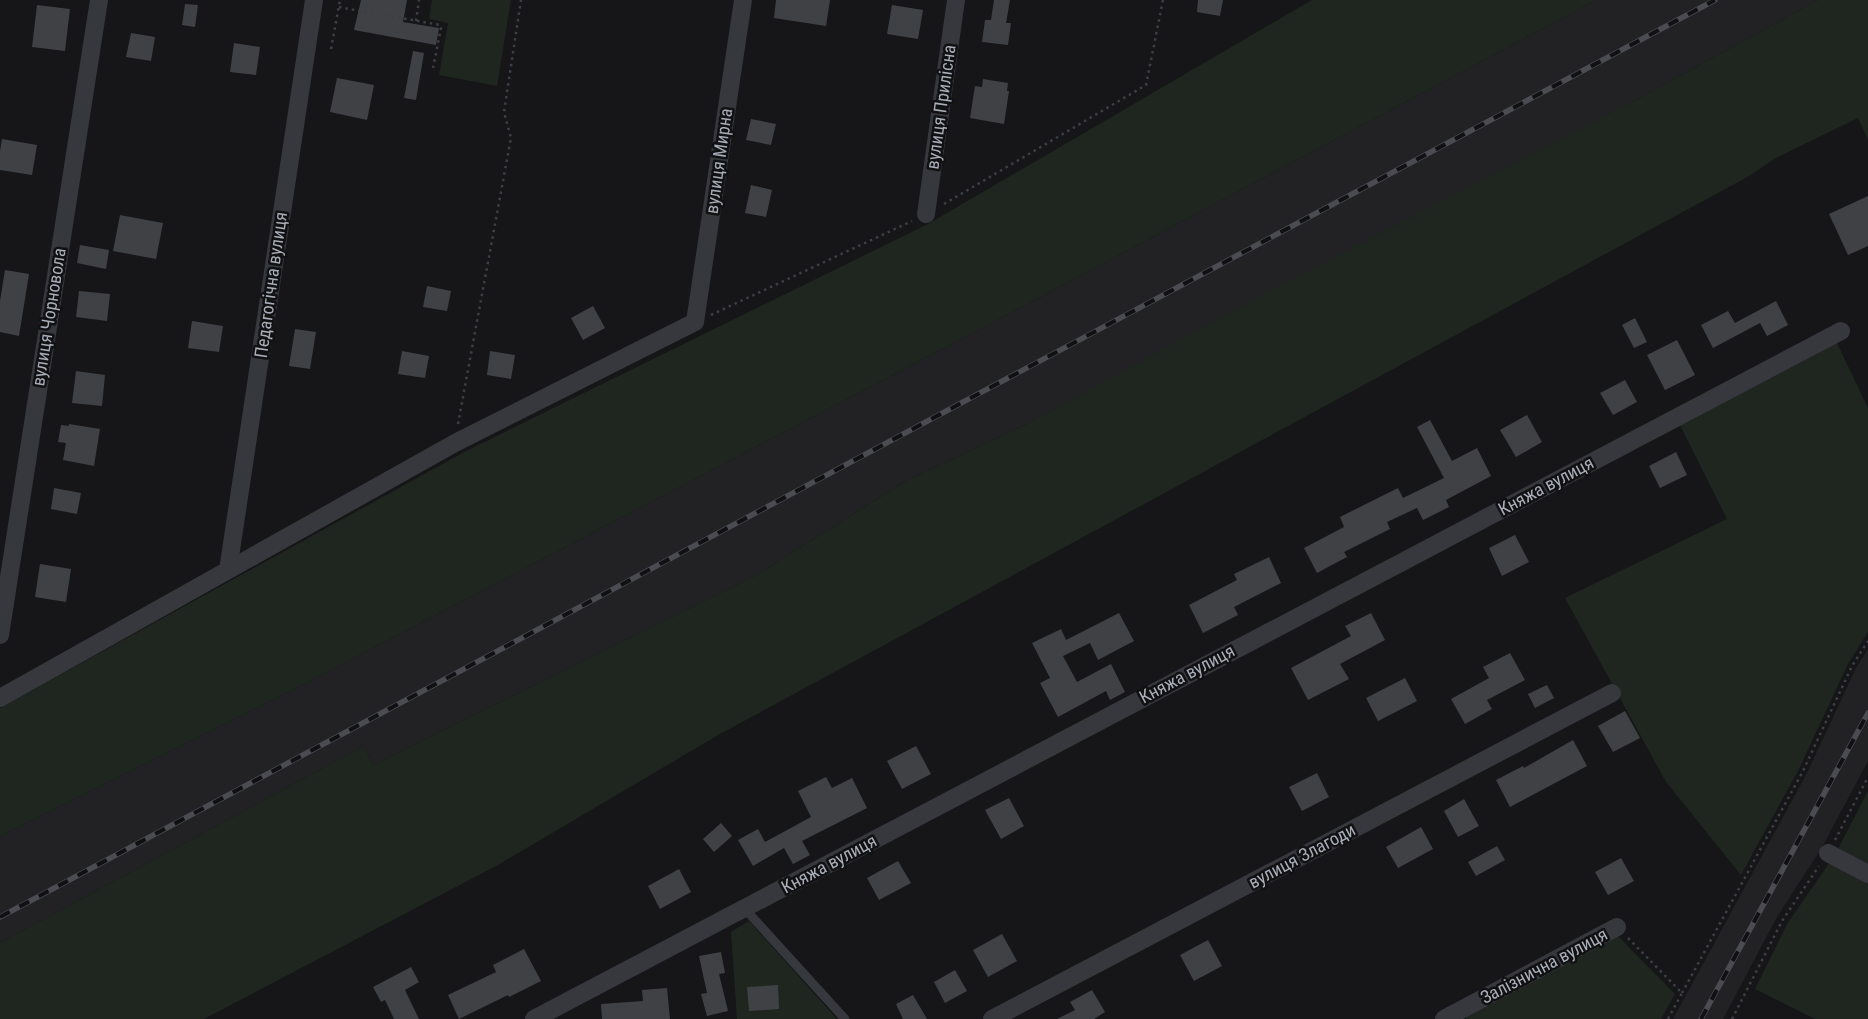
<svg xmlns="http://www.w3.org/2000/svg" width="1868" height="1019" font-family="'Roboto Condensed',sans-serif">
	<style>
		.built { fill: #222225 }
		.green { fill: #1e261f }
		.building { fill: #404145 }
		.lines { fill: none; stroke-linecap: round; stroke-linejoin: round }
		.path { stroke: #3d3f44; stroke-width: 2.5; stroke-dasharray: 2.5 4; stroke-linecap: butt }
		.service { stroke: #37383d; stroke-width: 9 }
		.minor { stroke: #37383d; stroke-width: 18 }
		.rail-casing { stroke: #4a4c52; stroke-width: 5.5 }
		.rail { stroke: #111113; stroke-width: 4; stroke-dasharray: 11; stroke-linecap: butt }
		.labels { text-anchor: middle; stroke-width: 5; stroke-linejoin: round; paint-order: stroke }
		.street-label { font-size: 18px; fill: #a8adb8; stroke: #111113 }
	</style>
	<rect width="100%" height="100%" fill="#161618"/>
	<path class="built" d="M1596,0H1818L1647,94L1029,423L906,481L755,576L373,765L364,746L0,943V836L308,682L984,327Z
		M1868,649V761L1821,849L1777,917L1723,1019H1673L1807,773L1856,668Z"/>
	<path class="green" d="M432,0H511L497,86L439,75L448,23L429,19Z
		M1312,0H1596L984,327L308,682L0,836V708L466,451L928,224Z
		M1818,0H1868V140L1858,118L1774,159L1751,175L720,734L496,866L204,1019H0V943L364,746L373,765L755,576L906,481L1029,423L1251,301L1647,94Z
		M1837,343L1868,408V632L1848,664L1799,769L1741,875L1666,782L1565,598L1727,519L1680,425Z
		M1868,791V864L1838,849Z
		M1830,862L1868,881V1019H1815L1755,989L1787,924Z
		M749,921L837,1019H737L731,932Z
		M1617,935L1675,994L1661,1019H1466L1465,1016Z"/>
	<path class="building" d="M361,0H407L403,22L439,28L436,45L354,30Z
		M776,0H830L826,26L774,18Z
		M994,0H1010L1006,23H1011L1008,45L982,42L985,20H991Z
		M1198,0H1223L1220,16L1197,12Z
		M185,4L198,5L195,27L182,25Z
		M37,5L70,9L65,51L32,47Z
		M892,5L923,10L918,39L887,34Z
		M131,33L155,37L151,61L126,57Z
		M234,43L260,47L256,75L230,72Z
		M413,51L424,53L416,100L404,98Z
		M337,78L374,85L367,120L330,112Z
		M983,79L1008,83L1007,91H1009L1004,124L970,118L975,86L982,87Z
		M751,119L776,124L771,145L746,140Z
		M2,139L37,145L32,175L0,170V151Z
		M751,185L772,190L766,217L745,213Z
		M1868,196V246L1848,255L1829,214Z
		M120,215L163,223L156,259L113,251Z
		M80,245L109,250L106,269L77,263Z
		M5,270L29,274L19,336L0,332V301Z
		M427,286L451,291L447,311L423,307Z
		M79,291L110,294L107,321L76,317Z
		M1776,301L1788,325L1767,336L1760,323L1713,348L1701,325L1728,311L1735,323Z
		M593,306L605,328L583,340L571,318Z
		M1635,318L1647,342L1634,348L1622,325Z
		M192,321L223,326L219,352L188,348Z
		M295,329L316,332L310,369L289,366Z
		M1677,340L1695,375L1665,390L1647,355Z
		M402,351L429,356L425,378L398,374Z
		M490,351L515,355L511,379L487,375Z
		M76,371L105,375L102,406L72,403Z
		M1625,380L1637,402L1613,415L1600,393Z
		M1527,415L1542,442L1516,457L1500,430Z
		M1430,420L1452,461L1477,448L1491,476L1446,500L1449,507L1423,520L1417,508L1387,522L1390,529L1344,552L1347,557L1317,573L1304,548L1344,527L1340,517L1398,488L1403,498L1444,478L1417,427Z
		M69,424L100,429L94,466L63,460L66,443L58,442L61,425L69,426Z
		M1676,452L1687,475L1660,488L1649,466Z
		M54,488L81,493L77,514L51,509Z
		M1515,535L1529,562L1502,576L1489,548Z
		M1269,557L1281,583L1234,607L1238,615L1203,633L1189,605L1237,580L1234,574Z
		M40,564L71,569L66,602L35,597Z
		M1119,613L1134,641L1098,660L1090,643L1063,656L1077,682L1111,664L1125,692L1110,700L1106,691L1058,717L1040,683L1050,678L1032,643L1061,629L1066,640Z
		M1371,613L1385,640L1340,664L1349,679L1308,700L1291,668L1351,636L1345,626Z
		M1510,653L1525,680L1487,700L1492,709L1465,724L1451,699L1489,678L1483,667Z
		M1405,678L1417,701L1378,721L1366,698Z
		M1547,685L1554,698L1535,708L1528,694Z
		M1625,711L1640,738L1613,752L1598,726Z
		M1573,740L1587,766L1510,807L1496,780L1523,766L1524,768Z
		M916,746L931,774L902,789L887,761Z
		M1317,773L1329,797L1302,811L1289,787Z
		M826,777L832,788L852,778L867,808L802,841L810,855L793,864L784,848L753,866L738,840L758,829L765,842L811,817L798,791Z
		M1009,798L1024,826L1001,839L985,810Z
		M1464,799L1479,826L1458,837L1444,811Z
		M721,823L732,836L714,852L703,839Z
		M1421,827L1433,849L1398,868L1386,847Z
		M1497,846L1505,860L1476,876L1468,862Z
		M1621,858L1634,881L1608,895L1595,872Z
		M898,861L911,883L879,900L867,878Z
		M679,869L691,892L660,909L648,886Z
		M1002,934L1017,961L988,977L973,950Z
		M1208,940L1222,966L1194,981L1180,955Z
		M524,949L541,981L509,997L508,995L459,1019L448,995L496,972L493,965Z
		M721,952L725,973L719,974L728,1011L707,1016L701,994L707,993L699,956Z
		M411,967L419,982L405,990L419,1019H394L385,1000L381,1002L373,987Z
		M955,970L967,991L945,1003L934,982Z
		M778,985L779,1009L749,1011L747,987Z
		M667,988L670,1019H602L601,1004L643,1001L642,990Z
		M1092,990L1105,1012L1094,1019H1057L1075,1010L1070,1002Z
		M913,995L927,1019H903L896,1004Z"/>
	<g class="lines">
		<path class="path" d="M339,7L376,14
			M385,15L440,25L441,28L433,68
			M416,21L419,0
			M331,49L340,0
			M944,204L1146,85L1163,0
			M711,315L912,221
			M458,424L511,138L504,112L521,0
			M1835,840L1868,777
			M1628,938L1682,993L1668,1019
			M1682,993L1803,771L1852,666L1868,641
			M1732,1019L1782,921L1819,866"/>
		<path class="service" d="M745,909L845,1019"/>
		<path class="minor" d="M926,214L956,0
			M228,570L314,0
			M0,635L99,0
			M0,698L455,443L695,322L743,0
			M1828,853L1868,874
			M534,1019L1841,331
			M992,1019L1612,693
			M1444,1019L1617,927"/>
		<g class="rail-casing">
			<path id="rail" d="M0,917L1715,0
				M1701,1019L1868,713"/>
		</g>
		<use href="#rail" class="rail"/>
	</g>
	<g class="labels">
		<g class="street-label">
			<text transform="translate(941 107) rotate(-82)" y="6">вулиця Прилісна</text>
			<text transform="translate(719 161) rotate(-82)" y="6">вулиця Мирна</text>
			<text transform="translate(271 285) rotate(-82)" y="6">Педагогічна вулиця</text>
			<text transform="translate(49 317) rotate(-81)" y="6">вулиця Чорновола</text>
			<text transform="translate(1546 486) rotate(-28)" y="6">Княжа вулиця</text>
			<text transform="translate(1187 674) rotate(-28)" y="6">Княжа вулиця</text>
			<text transform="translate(1302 856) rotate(-28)" y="6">вулиця Злагоди</text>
			<text transform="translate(829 864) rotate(-28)" y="6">Княжа вулиця</text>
			<text transform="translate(1544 966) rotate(-28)" y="6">Залізнична вулиця</text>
		</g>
	</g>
</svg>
